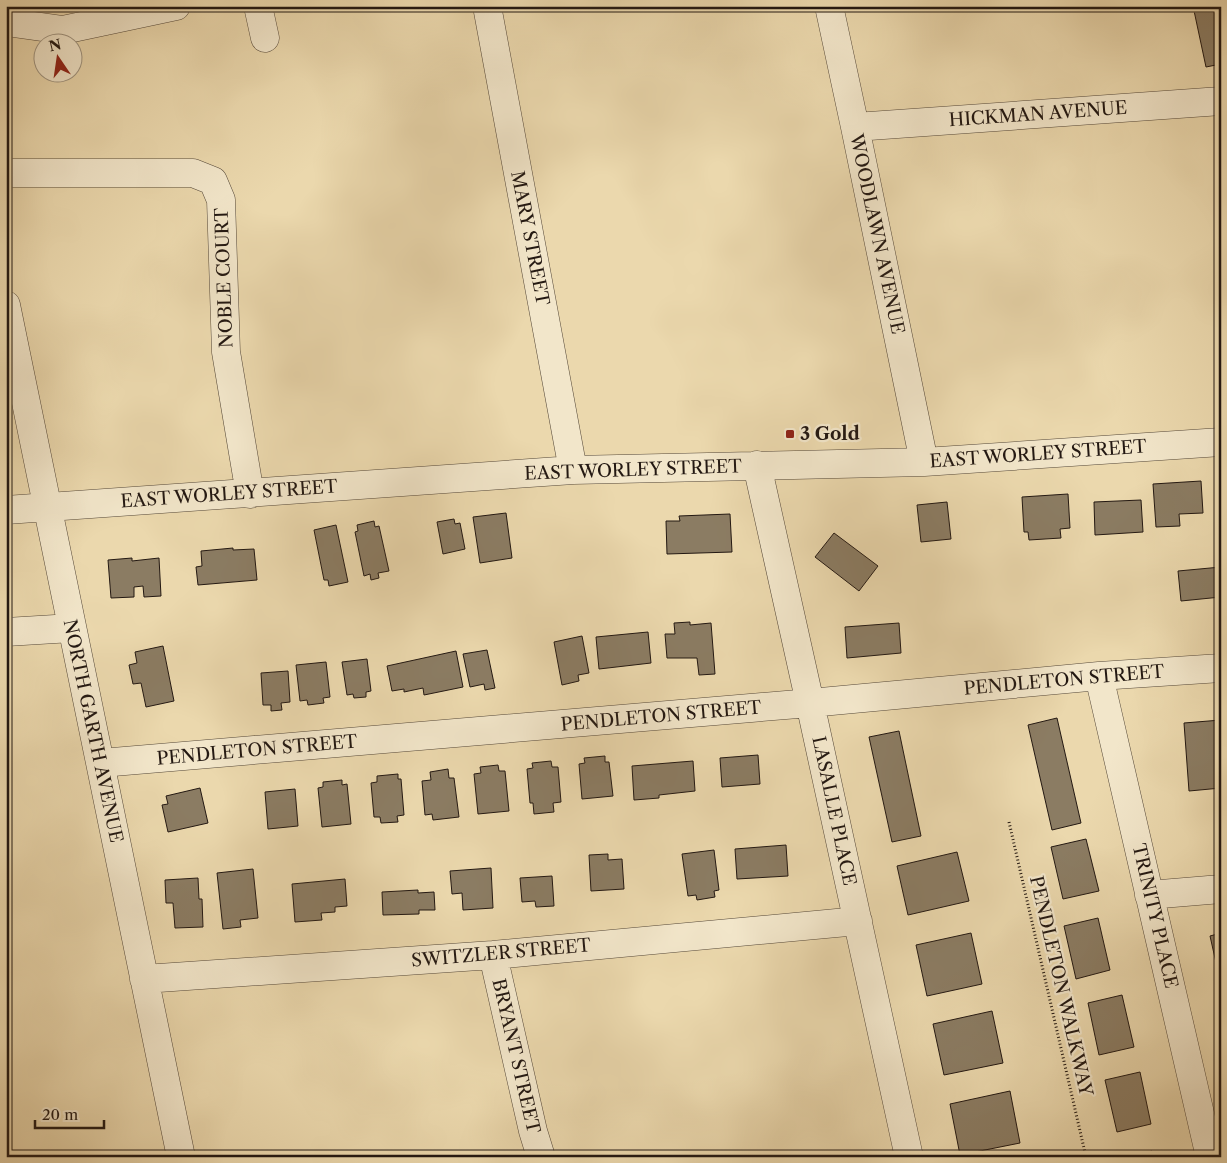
<svg xmlns="http://www.w3.org/2000/svg" width="1227" height="1163" font-family="'Libre Caslon Text',serif">
	<style>
		.building { fill: #8b7c63; stroke: #231812 }
		.lines { fill: none; stroke-linecap: round; stroke-linejoin: round }
		.minor-casing { stroke: #554839; stroke-width: 29 }
		.path { stroke: #231812; stroke-width: 3; stroke-dasharray: 1 2.5; stroke-linecap: butt }
		.minor { stroke: #f2e6ca; stroke-width: 28 }
		.poi-dot { fill: #8f2418; stroke: #f2e6ca; stroke-width: 2 }
		.labels { text-anchor: middle; stroke-width: 4.5; stroke-linejoin: round; paint-order: stroke }
		.street-label { font-size: 18px; fill: #231812; stroke: #f2e6ca }
		.poi-label { font-size: 18px; font-weight: bold; fill: #231812; stroke: #f2e6ca; text-anchor: start }
	</style>
	<rect width="100%" height="100%" fill="#ebd8ad"/>
	<filter id="stains"><feTurbulence type="fractalNoise" baseFrequency=".004" numOctaves="4"/><feColorMatrix values="0 0 0 0 .2 0 0 0 0 .09 0 0 0 0 .02 0 0 0 .5 -.17"/></filter>
	<radialGradient id="worn" r=".72"><stop offset=".6" stop-color="#630" stop-opacity="0"/><stop offset="1" stop-color="#630" stop-opacity=".3"/></radialGradient>
	<path class="building" d="M1193,6H1221V64L1206,67Z
		M1201,481L1203,513L1179,514L1180,526L1156,527L1153,484Z
		M1068,494L1070,528L1060,529L1061,538L1029,540L1028,532H1024L1022,497Z
		M1141,500L1143,532L1095,535L1094,502Z
		M947,502L951,539L921,542L917,505Z
		M506,513L512,558L480,563L473,517Z
		M730,514L732,552L667,554L666,521H680L679,516Z
		M454,519L455,524L460,523L465,549L443,554L437,522Z
		M374,521L375,527L379,526L389,571L378,573L379,578L371,580L370,574L364,576L355,532L358,531L357,525Z
		M336,525L348,582L329,586L328,580H324L314,530Z
		M834,533L878,566L859,591L815,557Z
		M233,548V550L254,549L257,580L198,585L196,567L202,566L201,551Z
		M132,558V561L159,558L161,596L144,597L143,586L134,587V597L111,598L108,560Z
		M1221,567V597L1181,601L1178,571Z
		M690,622V625L711,623L715,674L699,675L697,658H667L665,634H675L674,623Z
		M899,623L901,653L847,658L845,627Z
		M648,632L651,663L599,669L596,637Z
		M582,636L589,673L578,675L579,681L562,685L554,642Z
		M163,646L174,701L146,707L141,683L133,684L129,665L137,663L135,652Z
		M487,650L495,688L485,690L484,684L470,687L463,654Z
		M456,651L463,687L424,695L423,688L404,692V689L392,691L387,666Z
		M367,659L371,691L366,692V697L354,698L353,694L347,695L342,662Z
		M326,662L330,697L323,698L324,703L308,705L307,700L300,701L296,665Z
		M288,671L290,702L281,703L282,710L271,711V705H263L261,673Z
		M1057,718L1081,823L1052,830L1028,725Z
		M1221,720V788L1189,791L1184,723Z
		M899,731L921,836L892,842L869,737Z
		M758,755L760,784L722,787L720,758Z
		M605,756V762H609L613,796L582,799L579,764L585,763L584,758Z
		M551,761L552,767H558L561,802L553,803L554,812L534,814L533,803H530L527,769L533,768L532,763Z
		M693,761L695,791L659,795V798L634,800L632,766Z
		M498,765L499,771H505L509,811L478,814L474,774L481,773L480,767Z
		M448,769L449,778H454L459,817L433,820L432,814L425,815L422,781L431,780L430,772Z
		M398,774V779H401L404,815L397,816L398,822L381,823L380,817H374L371,783L377,782V776Z
		M342,780V785L347,784L351,824L322,827L318,788L323,787V782Z
		M200,788L208,823L168,832L162,805L168,804L166,796Z
		M295,789L298,826L268,829L265,792Z
		M1086,839L1099,891L1063,899L1051,847Z
		M786,845L788,876L737,879L735,849Z
		M714,850L719,890L714,891L715,897L697,900L696,895L688,896L682,854Z
		M957,852L969,901L908,915L897,866Z
		M608,854V860L622,859L624,889L591,891L589,855Z
		M491,868L493,908L463,910L462,893L452,894L450,871Z
		M253,869L258,918L240,920L241,927L223,929L217,873Z
		M552,876L554,906L536,907L535,901L522,902L520,878Z
		M198,878L199,899H202L203,927L175,928L173,903H166L165,880Z
		M345,879L347,906L335,907V912L321,913L322,920L295,922L292,884Z
		M418,890V893L434,892L435,910H419V914L383,915L382,892Z
		M1098,918L1110,970L1076,979L1064,926Z
		M971,933L982,984L927,996L916,945Z
		M1221,933V985L1210,936Z
		M1122,995L1134,1047L1099,1055L1088,1003Z
		M992,1011L1003,1063L944,1075L933,1024Z
		M1140,1072L1151,1124L1117,1132L1105,1080Z
		M1010,1091L1020,1143L960,1155L950,1104Z
		M1152,1151L1153,1157H1128Z"/>
	<g class="lines">
		<g class="minor-casing">
			<path id="minor" d="M258,6L265,38
				M487,6L573,470
				M829,6L855,127L924,462
				M6,22L63,30L176,6
				M855,127L1221,101
				M6,173H193L213,181L221,200L226,352L250,494
				M6,305L181,1157
				M757,465L810,703L909,1157
				M6,510L573,470L924,462L1221,442
				M6,632L72,628
				M1099,676L1210,1157
				M101,763L810,703L1099,676L1221,668
				M1149,895L1221,889
				M493,955L533,1131L541,1157
				M144,979L493,955L858,921"/>
		</g>
		<path class="path" d="M1009,822L1086,1157"/>
		<use href="#minor" class="minor"/>
	</g>
	<rect class="poi-dot" x="785" y="429" width="10" height="10" rx="2.5"/>
	<g class="labels">
		<g class="street-label">
			<text transform="translate(1038 114) rotate(-4)" y="6">HICKMAN AVENUE</text>
			<text transform="translate(877 234) rotate(78)" y="6">WOODLAWN AVENUE</text>
			<text transform="translate(530 238) rotate(79)" y="6">MARY STREET</text>
			<text transform="translate(224 278) rotate(-92)" y="6">NOBLE COURT</text>
			<text transform="translate(1038 454) rotate(-4)" y="6">EAST WORLEY STREET</text>
			<text transform="translate(633 470) rotate(-2)" y="6">EAST WORLEY STREET</text>
			<text transform="translate(229 494) rotate(-4)" y="6">EAST WORLEY STREET</text>
			<text transform="translate(1064 680) rotate(-5)" y="6">PENDLETON STREET</text>
			<text transform="translate(661 716) rotate(-5)" y="6">PENDLETON STREET</text>
			<text transform="translate(93 731) rotate(78)" y="6">NORTH GARTH AVENUE</text>
			<text transform="translate(257 750) rotate(-5)" y="6">PENDLETON STREET</text>
			<text transform="translate(834 811) rotate(78)" y="6">LASALLE PLACE</text>
			<text transform="translate(1155 916) rotate(77)" y="6">TRINITY PLACE</text>
			<text transform="translate(501 953) rotate(-5)" y="6">SWITZLER STREET</text>
			<text transform="translate(1061 986) rotate(77)" y="6">PENDLETON WALKWAY</text>
			<text transform="translate(516 1056) rotate(77)" y="6">BRYANT STREET</text>
		</g>
		<g class="poi-label">
			<text x="800" y="440">3 Gold</text>
		</g>
	</g>
	<rect width="1227" height="1163" fill="none" stroke="#ebd8ad" stroke-width="25"/>
	<rect x="8" y="8" width="1212" height="1148" fill="none" stroke="#231812" stroke-width="2.5"/>
	<rect x="12" y="12" width="1202" height="1138" fill="none" stroke="#231812"/>
	<g transform="translate(58 58) rotate(347)"><circle r="24" fill="#f2e6ca" stroke="#9f9480"/>
	<path d="M0-4L9 19L0 12L-9 19Z" fill="#8f2418"/>
	<text y="-8" font-size="14" font-weight="bold" text-anchor="middle" fill="#231812">N</text>
	</g>
	<path d="M35 1120v8h69v-8" fill="none" stroke="#231812" stroke-width="2.5"/>
	<text x="42" y="1120" font-size="15" fill="#231812" stroke="#f2e6ca" stroke-width="4" paint-order="stroke">20 m</text>
	<rect width="100%" height="100%" filter="url(#stains)"/>
	<rect width="100%" height="100%" fill="url(#worn)"/>
</svg>
